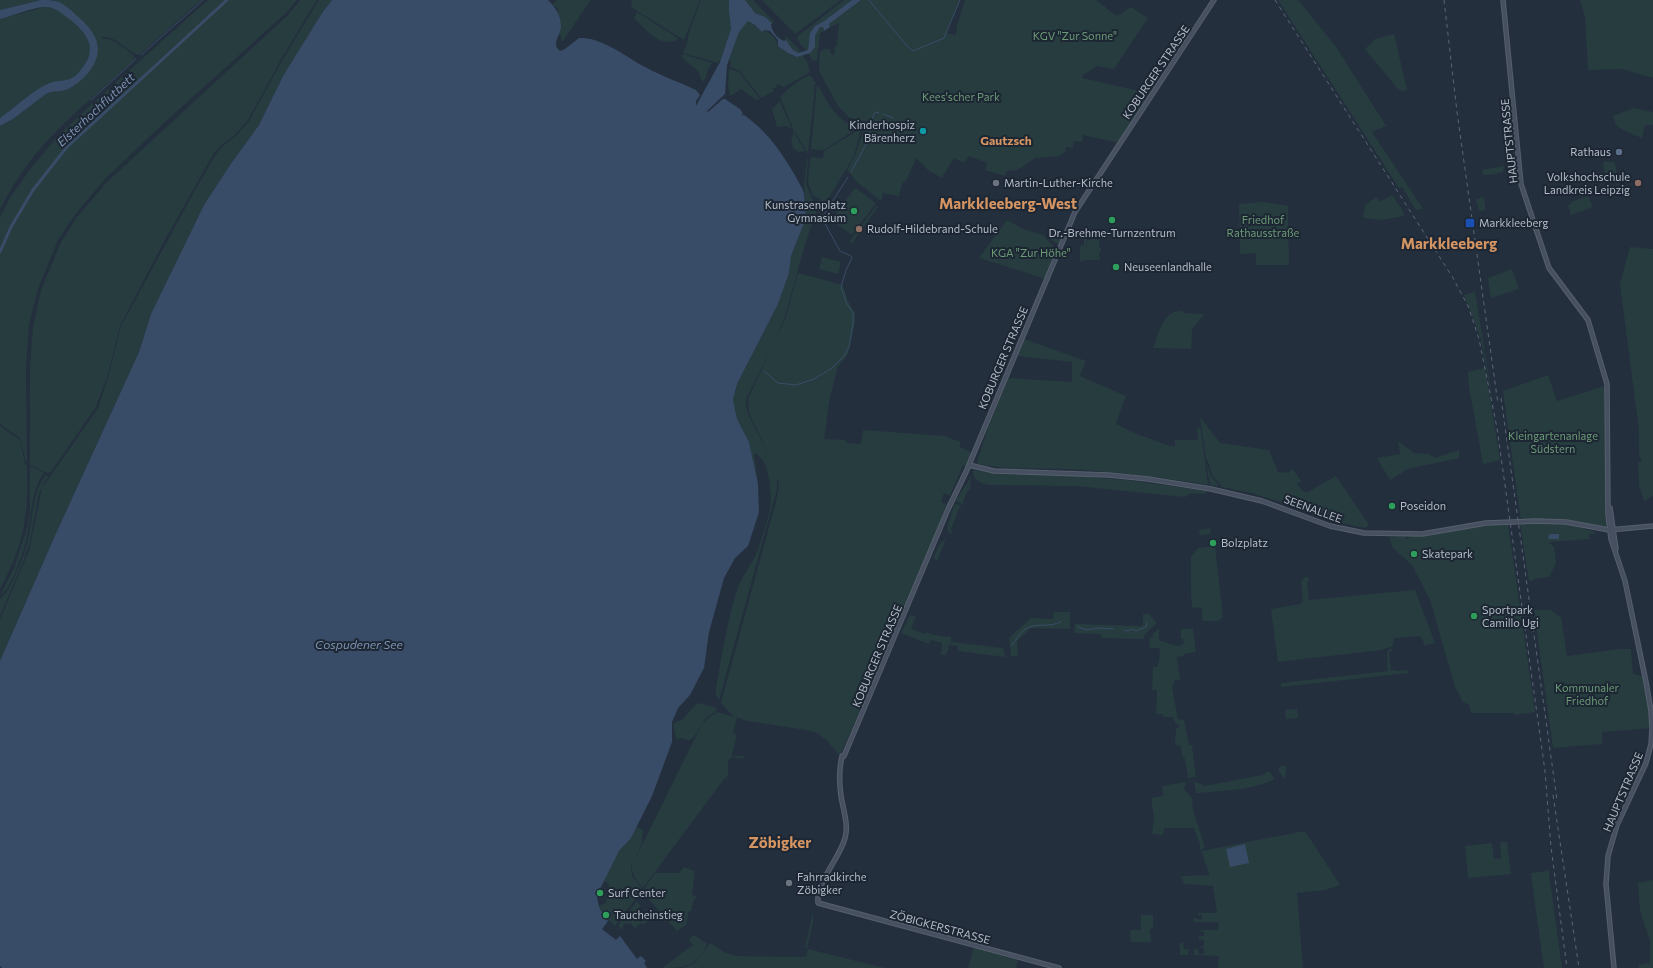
<svg xmlns="http://www.w3.org/2000/svg" width="1653" height="968" font-family="Commissioner,sans-serif">
	<style>
		.green { fill: #263c3f; fill-rule: evenodd }
		.water { fill: #394c67 }
		.lines { fill: none; stroke-linecap: round; stroke-linejoin: round }
		.stream { stroke: #394c67; stroke-width: 1 }
		.canal { stroke: #394c67; stroke-width: 3 }
		.secondary-casing { stroke: #565f6c; stroke-width: 5.5 }
		.secondary { stroke: #465061; stroke-width: 3.5 }
		.rail { stroke: #5a6575; stroke-width: 1; stroke-dasharray: 4 4; stroke-linecap: butt }
		.culture-dot { fill: #0f9aa8; stroke: #1d2633; stroke-width: 1.5 }
		.service-dot { fill: #5c6f8a; stroke: #1d2633; stroke-width: 1.5 }
		.worship-dot { fill: #6b7280; stroke: #1d2633; stroke-width: 1.5 }
		.education-dot { fill: #8d6e63; stroke: #1d2633; stroke-width: 1.5 }
		.leisure-dot { fill: #2e9e5b; stroke: #1d2633; stroke-width: 1.5 }
		.transit-dot { fill: #1a4fb4; stroke: #1d2633; stroke-width: 1.5 }
		.labels { text-anchor: middle; stroke-width: 4; stroke-linejoin: round; paint-order: stroke }
		.park-label { font-size: 11px; fill: #6b9a76; stroke: #1d2633 }
		.street-label { font-size: 11px; fill: #b4bcc9; stroke: #1d2633 }
		.poi-label { font-size: 11px; fill: #b4bcc9; stroke: #1d2633; text-anchor: start }
		.water-label { font-size: 12px; font-style: italic; fill: #7c92b1; stroke: #1d2633 }
		.neighbourhood-label { font-size: 12px; font-weight: bold; fill: #d59563; stroke: #1d2633 }
		.district-label { font-size: 15px; font-weight: bold; fill: #d59563; stroke: #1d2633 }
	</style>
	<rect width="100%" height="100%" fill="#242f3e"/>
	<path class="green" d="M0,0H44L32,2L0,10Z
		M51,0H201L139,55C126,52 116,35 102,37L103,39C113,37 126,50 134,56L135,59C102,89 68,117 39,150C24,168 11,188 0,209V126L13,119L46,94C52,91 58,92 64,90C85,85 91,64 98,46L59,2Z
		M208,0H297L286,13L165,122L105,179L75,215L58,240L38,289L29,325L26,366L27,463L26,462L20,438L0,424V218L11,196L31,168L56,138L93,103Z
		M300,0H317L283,56L248,120L235,135L222,145L214,153L166,238L120,326L108,374L96,407L51,472L47,473L30,465V367L33,326L41,290L61,242L77,217L107,182L288,15Z
		M319,0H332L322,13L283,76L259,125L230,165L204,205L151,314L139,352L53,540L0,661V619L29,551L42,488L98,408L109,374L121,326L194,192L216,154L223,146L236,136L249,121L284,57Z
		M557,0H591L562,42L561,36L558,34V8L552,5Z
		M632,0H700L684,40L631,7Z
		M701,0H729V12L731,29L721,59L718,63L683,53L687,43L690,29Z
		M745,0H753L774,22L772,23L765,17L755,13Z
		M762,0H841L795,34Z
		M844,0H852L824,21L815,26L812,29L808,50L807,51C804,48 798,43 797,37Z
		M861,0H960L946,33L956,35L957,26L965,0H1096L1117,16L1131,7L1148,18L1114,69L1097,66L1083,75L1082,78L1152,94L1120,143L1083,135L1082,142L1074,141L1073,148L1066,147L1065,152L1059,156L1035,158L1017,170L1007,171L1005,176L985,170L987,163L969,156L964,163L954,158L942,178L929,171L916,158L907,179L902,184L899,196L883,193L881,201L858,183L847,170L855,156L865,125L876,127L877,126L849,117L838,106L819,71L820,51L824,49H830L832,55H834L835,47L837,45L839,23L830,27L829,24Z
		M1278,0H1298L1337,48L1386,126L1372,132L1423,209L1416,210L1402,187L1399,188Z
		M1580,0H1653V78L1622,69L1588,70L1585,17Z
		M48,6C59,9 73,20 81,29C84,32 88,36 90,41C93,55 81,74 69,80C65,82 61,81 57,82C53,82 47,85 43,87C28,95 14,109 0,118V19Z
		M637,12L679,39C660,49 647,30 634,18Z
		M748,20L755,25L762,32L764,30C771,33 777,39 778,46C785,51 791,56 799,57L802,55L807,61L810,72L784,87L777,84L776,88H773L774,91L761,98L740,71L730,67L731,63L729,59L739,32Z
		M820,27H823L824,31L820,33L817,60L813,61L808,53L815,47V36Z
		M1394,34L1407,90L1402,91L1397,88L1365,49L1375,39Z
		M786,36L797,47L801,53L795,52L785,39Z
		M683,54L712,63C706,71 708,74 704,82L701,79L698,71L682,58Z
		M729,69L739,72L760,99L756,100L741,89L732,95H730L728,86Z
		M810,75L816,83L815,85H813L815,87L808,153L794,131L780,97C788,88 797,81 810,75Z
		M817,84C830,105 834,119 858,128L824,150L811,149Z
		M780,101V102L792,129L786,126L777,127L772,109Z
		M1634,108L1653,112V125H1645L1642,138C1637,136 1620,129 1617,126C1615,123 1614,119 1613,116Z
		M861,130L854,156L819,214L820,199L813,196L808,183L810,159L812,157L823,158L824,151L857,131Z
		M793,131L805,151L798,152L793,148L791,138L793,135Z
		M807,158H808L806,184L816,208V213L806,241L784,320L775,339L785,320L798,273L843,285L848,301L855,313V323L848,354L838,367L830,397L824,439L845,440L847,443L861,444L863,430L945,436L960,442V447L973,453L968,466L963,465L950,495L944,493L941,502L946,504L942,516L943,518L841,754L839,755C830,744 825,736 812,731L747,721L733,716L721,703L777,498L779,484L777,478V489L772,507L719,700L716,695V688C722,655 727,622 737,590C742,576 752,565 757,552C761,541 768,519 770,508C772,494 770,458 754,453L758,484L749,442L737,419L733,400L737,384L778,304L789,273L791,256L806,218L804,184ZM771,349L748,399L749,413L773,464L748,414L746,406V399Z
		M1605,161L1615,163L1617,174L1620,173L1621,178L1606,181L1603,163Z
		M1504,166L1503,172L1496,174L1483,175L1482,170Z
		M855,188L876,203L852,235L831,220Z
		M1392,195L1403,211L1404,216L1382,220L1363,218L1365,205L1376,197L1380,202Z
		M1588,196L1593,207L1571,215L1568,205L1571,204V202Z
		M1483,197L1485,203V210L1479,211L1476,199Z
		M1264,202L1288,206L1289,265H1256V253L1240,254L1239,204Z
		M876,206L878,207L852,243L849,242Z
		M1007,220L1023,229L1043,235L1054,247L1058,250L1046,279L979,258Z
		M1084,228H1086L1087,255V240H1091L1090,232H1102V239L1091,240H1099V248H1101V252H1099L1100,260H1087L1080,262V246L1084,245Z
		M1058,230L1065,236L1060,245L1050,239Z
		M1630,247L1653,249V496L1644,501L1639,486L1638,463L1642,460L1639,455V430L1620,284Z
		M822,257L841,262L838,274L819,269Z
		M1512,269L1519,289L1491,298L1488,278Z
		M1475,292L1496,420L1481,339L1464,295Z
		M1178,311H1182L1184,313L1204,314L1192,330L1191,349L1153,348C1158,336 1162,313 1178,311Z
		M1024,339L1086,361L1080,376L1126,396C1122,405 1119,415 1116,424L1137,434L1170,446H1175V440H1198L1197,427H1199L1201,431L1208,485C1160,477 1113,471 1064,469C1036,468 1007,470 979,464L977,462L988,428L1008,378L1072,382V362L1017,356Z
		M1485,368L1500,460L1483,464L1469,387L1468,372Z
		M1548,375L1557,401L1608,385L1609,530L1575,524L1521,521L1503,391Z
		M1200,417L1220,443L1269,450L1278,472L1288,473L1293,469L1301,481L1297,484L1304,492H1308L1336,476L1369,525L1366,528L1326,520L1284,503L1251,493L1222,487L1212,475L1208,461L1206,459Z
		M0,426L20,440L25,464L27,465C27,480 28,496 26,511C24,537 13,566 0,589Z
		M1398,441L1414,453L1429,454L1435,458L1459,450V458L1408,469L1390,480L1377,458L1400,454Z
		M1206,462L1211,476L1219,486L1210,485Z
		M30,466L44,473C31,491 32,513 27,535C25,548 20,560 15,573C11,582 7,590 0,596L14,568L27,528L30,511Z
		M973,470L998,474L1067,475L1135,481L1206,491V494L1191,493L1185,497L1076,486L988,485C980,483 972,479 973,470Z
		M46,474L48,477L39,493L30,541L24,560L0,616V599C8,592 12,583 16,573C22,561 26,549 29,535C33,514 33,492 46,474Z
		M971,477L970,491L968,490L963,502L964,505L957,501L956,500Z
		M956,504L963,507H960L951,529L953,534L948,532L947,528L954,505Z
		M1545,522L1571,525L1595,532V534H1589V539L1550,542L1549,543L1554,547L1556,563L1549,577L1534,579L1533,581H1529L1520,523Z
		M1508,524L1535,712L1515,715L1513,713H1471L1469,705L1463,702L1455,687L1430,600L1412,565L1393,548L1389,537L1406,536V539L1409,538V536C1442,534 1475,525 1508,524Z
		M1210,528L1211,534L1200,535L1199,530Z
		M946,539L937,561L933,558L941,542Z
		M1215,546L1223,617L1218,621H1204L1202,619V608L1192,607L1191,591V557L1198,548Z
		M1304,577H1308L1309,581L1307,582L1309,600L1415,590L1435,643L1425,646L1422,638L1419,636L1394,638L1393,646L1381,650L1278,662L1271,609L1300,604L1303,601L1301,582Z
		M1534,610H1550L1561,617L1567,656L1620,649H1631L1633,674L1645,677L1652,728L1602,732V744L1553,748Z
		M1054,612H1070V629L1031,628L1017,641L1018,657L1011,656L1009,638L1031,618L1053,619Z
		M1143,614H1149L1156,622V624L1144,635V639L1101,638V634L1074,633L1075,624L1143,626Z
		M910,615L916,617L911,629L925,634L926,632L934,635L951,637V642L1003,648L1005,657L958,651V646L949,645L948,650L946,655H941L942,643L931,640L929,644L901,633Z
		M1159,628V640L1176,646L1182,645L1184,643L1183,639H1181V629H1193L1196,652L1184,654V656L1177,657L1180,680H1175L1172,686L1178,719L1184,720L1189,745H1192L1196,777L1188,778L1185,759L1182,755L1181,746L1175,745L1176,728H1179V725L1175,723L1173,717H1164L1162,714H1156L1157,690H1152L1153,667H1157L1159,661L1160,648H1149L1150,637L1152,638L1153,637L1152,635Z
		M1389,649H1392V651L1389,652L1391,670H1395V671L1408,670V673L1281,687V683L1388,671L1387,653Z
		M697,703L717,708C716,713 710,714 706,718C699,726 698,735 689,741L682,738L676,739L673,723L683,719Z
		M1297,709L1298,718L1286,719L1285,710Z
		M717,712L737,718L733,733L737,734L732,754L733,756H744V758L738,759L733,756L728,761V776L724,779L643,888C637,880 631,875 632,865L702,724L708,718Z
		M1280,766H1286L1285,780L1278,770Z
		M1269,771L1275,779C1254,790 1221,791 1196,793L1194,781L1205,786L1262,775Z
		M1185,782L1186,785L1183,788L1192,798L1193,810L1205,848L1200,850V844L1194,828H1164L1163,835L1152,834L1154,817L1151,798L1163,796L1162,786Z
		M637,827L643,830L642,843L631,867L632,876L642,888L639,894L615,926L601,913L599,906L606,903L609,884L604,881L619,851L631,838Z
		M1305,831L1340,885L1325,890L1297,893L1303,968H1218L1219,956L1194,955V948L1198,950L1199,954H1204V948H1201V947L1204,945V940L1199,939V936H1204V932L1198,930H1219L1218,922H1193L1194,918L1202,920V915H1198V913H1217L1213,886L1184,884L1181,876L1210,875L1201,851Z
		M1500,842H1507L1511,874L1468,878L1465,846L1492,843L1494,859L1501,858Z
		M684,867L695,871L692,895L697,896L694,900L691,911H689L686,925L677,931L642,892L655,873H679Z
		M1548,869L1549,873L1562,968H1544L1531,875V873L1546,871Z
		M1653,880V968H1639V965L1650,963V941L1640,911L1638,883Z
		M637,901L641,906L638,909L645,917L648,915L651,919L643,925L641,923L635,928L630,923L628,924L624,923L622,930L619,927V924Z
		M813,911V922L807,948H805Z
		M1141,915H1153V929H1150L1151,942H1131L1130,930H1141Z
		M694,935L707,944C697,967 684,968 662,968L693,945L689,939Z
		M710,943L726,953L736,956L802,957L806,956L808,949L885,968H683L695,963Z
		M1180,943H1183L1184,949H1188L1189,945L1188,955H1180Z
		M974,947L1018,960L1016,968H968Z"/>
	<path class="water" d="M41,0C47,0 53,0 59,2C65,5 71,10 76,15C96,31 107,50 88,73C82,80 71,90 61,91C55,92 51,91 46,94L13,119L0,126V118C15,108 34,89 50,83C61,79 69,83 78,73C99,50 90,35 68,18C62,14 55,7 47,7C36,6 12,16 0,19V10Z
		M332,0H548C555,7 560,14 561,25C562,34 550,44 560,51L565,49L579,38C601,36 629,59 647,68C663,77 680,82 696,90L700,95L696,101V106L720,62L731,29L729,12V0H745L755,13L765,17L772,23L771,25C772,32 777,38 784,41L786,40L793,50L798,53L808,50L810,33L815,26L824,21L852,0H861L829,24L830,27L824,31L823,27H820L815,36V47L810,53L797,57L788,53L778,46V40L770,31L764,30L762,32L755,25L748,21L739,32L727,65L725,94L707,111L708,112L723,99H725L740,109L743,114L741,116L744,115C770,133 787,160 802,188L804,194L806,218L791,256L789,273L778,304L737,384L733,400L737,419L749,442L758,484L759,512L748,546L735,558L724,578L709,632L704,668L690,695L678,708L672,722V742L652,796L631,838L619,851L601,887L597,891C597,904 600,912 608,921L602,929L616,940L620,936L637,959L641,956L646,961L644,963L647,968H2L0,966V661L53,540L139,352L151,314L204,205L230,165L259,125L283,76L322,13Z
		M1551,534H1559V539H1549L1548,536Z
		M1245,844L1249,863L1230,867L1226,849Z"/>
	<g class="lines">
		<path class="stream" d="M869,0L877,10
			M878,11L907,46L913,51L944,38L960,0
			M141,55L203,0
			M91,100L136,59
			M883,114L893,118
			M851,172L869,139L873,116L875,112L879,113
			M764,371L778,383L796,385L814,379L832,368L844,356L849,347L853,324V313L846,302L841,287L846,270L852,258L851,256L840,251L823,220V216L848,177
			M1078,627L1087,630L1098,628L1114,629
			M1124,630L1127,631L1132,629L1136,631L1146,627L1147,622
			M1012,645C1016,640 1019,634 1024,630C1033,622 1050,628 1061,622"/>
		<path class="canal" d="M0,252L11,227L33,190L66,148L227,0"/>
		<g class="secondary-casing">
			<path id="secondary" d="M1503,0L1521,184L1549,268L1588,320L1607,384L1608,514L1611,539L1625,581L1646,682L1651,711L1652,729L1651,744L1646,763L1617,825L1608,856L1606,884L1614,968
				M969,465L994,471L1109,475L1148,479L1211,489L1262,501L1330,526L1364,533L1422,534L1486,523L1536,521L1566,522L1609,530L1653,526
				M1610,508L1616,549
				M842,756C839,769 839,782 841,796C843,809 849,825 845,838C840,858 816,882 818,903L1059,968
				M842,758L844,756L949,507L966,472L1075,212L1214,0"/>
		</g>
		<use href="#secondary" class="secondary"/>
		<path class="rail" d="M1275,0L1453,278L1468,306L1479,339L1497,428L1545,771L1551,847L1567,968
			M1444,0L1457,112L1498,404
			M1501,398L1557,800
			M1553,795L1579,968"/>
	</g>
	<circle class="culture-dot" cx="923" cy="131" r="4"/>
	<circle class="service-dot" cx="1619" cy="152" r="4"/>
	<g class="worship-dot">
		<circle cx="996" cy="183" r="4"/>
		<circle cx="789" cy="883" r="4"/>
	</g>
	<g class="education-dot">
		<circle cx="1638" cy="183" r="4"/>
		<circle cx="859" cy="229" r="4"/>
	</g>
	<g class="leisure-dot">
		<circle cx="854" cy="211" r="4"/>
		<circle cx="1112" cy="220" r="4"/>
		<circle cx="1116" cy="267" r="4"/>
		<circle cx="1392" cy="506" r="4"/>
		<circle cx="1213" cy="543" r="4"/>
		<circle cx="1414" cy="554" r="4"/>
		<circle cx="1474" cy="616" r="4"/>
		<circle cx="600" cy="893" r="4"/>
		<circle cx="606" cy="915" r="4"/>
	</g>
	<rect class="transit-dot" x="1465" y="218" width="10" height="10" rx="2"/>
	<g class="labels">
		<g class="park-label">
			<text x="1075" y="40">KGV "Zur Sonne"</text>
			<text x="961" y="101">Kees'scher Park</text>
			<text x="1263" y="224">Friedhof<tspan x="1263" dy="13">Rathausstraße</tspan></text>
			<text x="1031" y="257">KGA "Zur Höhe"</text>
			<text x="1553" y="440">Kleingartenanlage<tspan x="1553" dy="13">Südstern</tspan></text>
			<text x="1587" y="692">Kommunaler<tspan x="1587" dy="13">Friedhof</tspan></text>
		</g>
		<g class="street-label">
			<text transform="translate(1156 72) rotate(-56)" y="4">KOBURGER STRASSE</text>
			<text transform="translate(1509 141) rotate(-96)" y="4">HAUPTSTRASSE</text>
			<text transform="translate(1003 358) rotate(-67)" y="4">KOBURGER STRASSE</text>
			<text transform="translate(1313 509) rotate(20)" y="4">SEENALLEE</text>
			<text transform="translate(877 656) rotate(-67)" y="4">KOBURGER STRASSE</text>
			<text transform="translate(1623 792) rotate(-67)" y="4">HAUPTSTRASSE</text>
			<text transform="translate(940 927) rotate(15)" y="4">ZÖBIGKERSTRASSE</text>
		</g>
		<g class="poi-label">
			<text x="915" y="129" text-anchor="end">Kinderhospiz<tspan x="915" dy="13">Bärenherz</tspan></text>
			<text x="1611" y="156" text-anchor="end">Rathaus</text>
			<text x="1630" y="181" text-anchor="end">Volkshochschule<tspan x="1630" dy="13">Landkreis Leipzig</tspan></text>
			<text x="1004" y="187">Martin-Luther-Kirche</text>
			<text x="846" y="209" text-anchor="end">Kunstrasenplatz<tspan x="846" dy="13">Gymnasium</tspan></text>
			<text x="1479" y="227">Markkleeberg</text>
			<text x="867" y="233">Rudolf-Hildebrand-Schule</text>
			<text x="1112" y="237" text-anchor="middle">Dr.-Brehme-Turnzentrum</text>
			<text x="1124" y="271">Neuseenlandhalle</text>
			<text x="1400" y="510">Poseidon</text>
			<text x="1221" y="547">Bolzplatz</text>
			<text x="1422" y="558">Skatepark</text>
			<text x="1482" y="614">Sportpark<tspan x="1482" dy="13">Camillo Ugi</tspan></text>
			<text x="797" y="881">Fahrradkirche<tspan x="797" dy="13">Zöbigker</tspan></text>
			<text x="608" y="897">Surf Center</text>
			<text x="614" y="919">Taucheinstieg</text>
		</g>
		<g class="water-label">
			<text transform="translate(96 110) rotate(-43)" y="4">Elsterhochflutbett</text>
			<text x="359" y="649">Cospudener See</text>
		</g>
		<g class="neighbourhood-label">
			<text x="1006" y="145">Gautzsch</text>
		</g>
		<g class="district-label">
			<text x="1008" y="209">Markkleeberg-West</text>
			<text x="1449" y="249">Markkleeberg</text>
			<text x="780" y="848">Zöbigker</text>
		</g>
	</g>
</svg>
